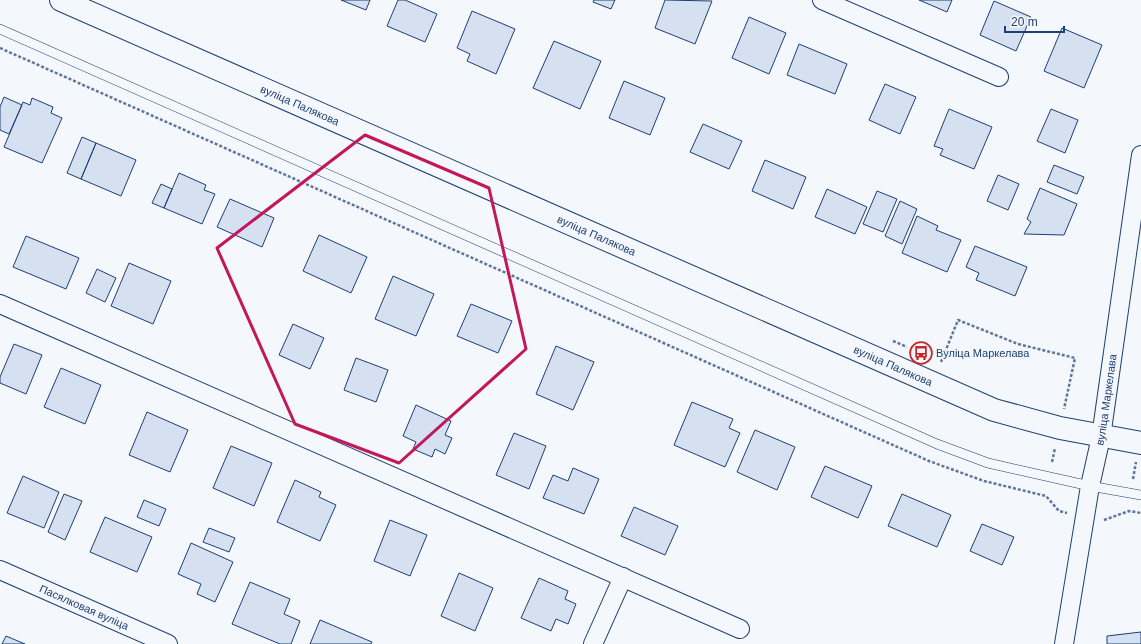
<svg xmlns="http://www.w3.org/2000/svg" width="1141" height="644" font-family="Arial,sans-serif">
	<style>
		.building { fill: #d5e0f0; stroke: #1d3f73 }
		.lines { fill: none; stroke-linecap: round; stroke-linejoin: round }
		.lane-casing { stroke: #1d3f73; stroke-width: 10 }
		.street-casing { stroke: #1d3f73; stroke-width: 20 }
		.secondary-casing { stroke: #1d3f73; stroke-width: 24 }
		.path { stroke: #5e769c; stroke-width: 2.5; stroke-dasharray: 3 2; stroke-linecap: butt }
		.lane { stroke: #f4f7fb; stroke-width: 9 }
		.street { stroke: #f4f7fb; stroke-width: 18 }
		.secondary { stroke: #f4f7fb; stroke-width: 22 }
		.marked { fill: none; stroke: #c2185b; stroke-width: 3; stroke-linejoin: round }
		.labels { text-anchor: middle; stroke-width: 3; stroke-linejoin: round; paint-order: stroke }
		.street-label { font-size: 11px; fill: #1d3f73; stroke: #f4f7fb }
		.poi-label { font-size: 11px; fill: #1d3f73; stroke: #f4f7fb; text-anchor: start }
	</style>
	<rect width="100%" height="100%" fill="#f4f7fb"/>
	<path class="building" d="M341,0H370L366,10Z
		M398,0H405L437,14L425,42L387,26Z
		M594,0H615L611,9L593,2Z
		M665,0L712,1L695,44L655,28Z
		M919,0H952L947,12Z
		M994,1L1031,17L1016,51L980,35Z
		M472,11L515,29L496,74L467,61L470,54L457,48Z
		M749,17L786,33L769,74L732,58Z
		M1062,28L1102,45L1084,88L1044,71Z
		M554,41L601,61L580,109L533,88Z
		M799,44L847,64L835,94L787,75Z
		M624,81L665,98L650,135L609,118Z
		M885,84L916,97L900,134L869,120Z
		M4,97L22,105L9,134L0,130V107Z
		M32,98L53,107L51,113L62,118L42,163L4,147L23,102L30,105Z
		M949,109L992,127L974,169L940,155L943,149L934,146Z
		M1051,109L1078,120L1065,153L1037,141Z
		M703,124L742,141L729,169L690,152Z
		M82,137L96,143L81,179L67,173Z
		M96,143L136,160L121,196L81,179Z
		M765,160L806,177L793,209L752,191Z
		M1054,165L1084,177L1077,194L1047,182Z
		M179,173L206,185L204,190L215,194L202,224L164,208Z
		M998,175L1019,184L1008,210L987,201Z
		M161,184L172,189L164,208L152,203Z
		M1040,188L1077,204L1064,235L1024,234L1031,222L1027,219Z
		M827,189L867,207L855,234L815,217Z
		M877,191L897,199L883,232L863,224Z
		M230,199L274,218L262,247L217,227Z
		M900,201L917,209L902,244L885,236Z
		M917,216L938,226L936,230L961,240L947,272L902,253Z
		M319,235L367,257L351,293L303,271Z
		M26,236L79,258L66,289L13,267Z
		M975,246L1027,267L1015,296L976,280L979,273L966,267Z
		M129,263L171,281L153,324L111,306Z
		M97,269L116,278L105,302L86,293Z
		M393,276L434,294L416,336L375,319Z
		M471,304L512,321L498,353L457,336Z
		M293,324L324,338L310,369L279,355Z
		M14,344L42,355L26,394L0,383V377Z
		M556,346L594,362L573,410L536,394Z
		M356,358L388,370L376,402L344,390Z
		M61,368L101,385L85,424L44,407Z
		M692,402L733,419L729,428L740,433L725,467L674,445Z
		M416,405L451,421L445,435L452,438L445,454L435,449L432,457L413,449L416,442L403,436Z
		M147,412L188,430L170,472L129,455Z
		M755,430L795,447L777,490L737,472Z
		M514,433L546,446L529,489L496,475Z
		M231,446L272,463L254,506L213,488Z
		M825,466L872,486L858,518L811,497Z
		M573,468L599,479L584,514L543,498L553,475L568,481Z
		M23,476L59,492L44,528L7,513Z
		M295,480L321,492L319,497L336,505L320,541L277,522Z
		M64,494L82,501L65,540L48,532Z
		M902,494L951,515L937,547L888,526Z
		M144,500L166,509L159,526L137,517Z
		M634,507L678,526L665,555L621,536Z
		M105,517L152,537L137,572L90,552Z
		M390,520L427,535L410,576L374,561Z
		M982,524L1014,537L1002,565L970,551Z
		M209,528L235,538L229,552L203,542Z
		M191,543L233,562L215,602L197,594L201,584L178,574Z
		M459,573L493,588L475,631L441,616Z
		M539,578L568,591L565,599L576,604L568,624L556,619L551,631L521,618Z
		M250,582L290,599L284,614L300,621L291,644H280L232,624Z
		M320,620L372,642L371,644H310Z
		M1141,632V644H1107V636Z
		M6,636L25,644H2Z"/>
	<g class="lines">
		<g class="lane-casing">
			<path id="lane" d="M0,29L937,444L988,463L1090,486L1141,495"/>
		</g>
		<g class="street-casing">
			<g id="street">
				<path d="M822,0L999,77"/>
				<path d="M0,304L740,629"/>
				<path id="s1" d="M0,570L168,644"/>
				<path d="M593,644L623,577"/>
				<path id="s2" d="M1064,644L1090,486L1101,437L1141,155"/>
			</g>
		</g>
		<g class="secondary-casing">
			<g id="secondary">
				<path id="s3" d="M61,0L994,410L1060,428L1141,443"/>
			</g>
		</g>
		<path class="path" d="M0,48L929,461L984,481L1046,496L1059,511L1067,513
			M893,341L907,347
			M941,362L958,320L1018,344L1075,358L1064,409
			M1052,462L1055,448
			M1133,479L1136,462
			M1104,520L1129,511L1141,513"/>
		<use href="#lane" class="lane"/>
		<use href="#street" class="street"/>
		<use href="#secondary" class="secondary"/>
	</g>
	<path class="marked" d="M365,135L489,188L526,349L399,463L295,424L217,248Z"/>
	<defs>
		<g id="bus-ring" transform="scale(1.15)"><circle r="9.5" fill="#f4f7fb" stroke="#c62828" stroke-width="1.5"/><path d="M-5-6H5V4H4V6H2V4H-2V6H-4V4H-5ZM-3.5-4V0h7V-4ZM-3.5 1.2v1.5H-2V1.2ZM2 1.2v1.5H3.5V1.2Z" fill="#c62828"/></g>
	</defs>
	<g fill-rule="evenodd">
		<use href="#bus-ring" x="921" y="353"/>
	</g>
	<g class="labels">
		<g class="street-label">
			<text dy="4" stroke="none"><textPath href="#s3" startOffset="261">вуліца Палякова</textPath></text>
			<text dy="4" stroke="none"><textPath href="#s3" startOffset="585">вуліца Палякова</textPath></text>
			<text dy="4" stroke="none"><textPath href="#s3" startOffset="909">вуліца Палякова</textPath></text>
			<text dy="4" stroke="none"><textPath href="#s2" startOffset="248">вуліца Маркелава</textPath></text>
			<text dy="4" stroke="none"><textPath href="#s1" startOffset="92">Пасялковая вуліца</textPath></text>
		</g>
		<g class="poi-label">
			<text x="936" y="357">Вуліца Маркелава</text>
		</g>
	</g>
	<path d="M1005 26v6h59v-6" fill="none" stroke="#1d3f73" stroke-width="2"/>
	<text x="1011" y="26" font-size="12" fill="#1d3f73" stroke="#f4f7fb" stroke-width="3" paint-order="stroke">20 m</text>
</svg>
